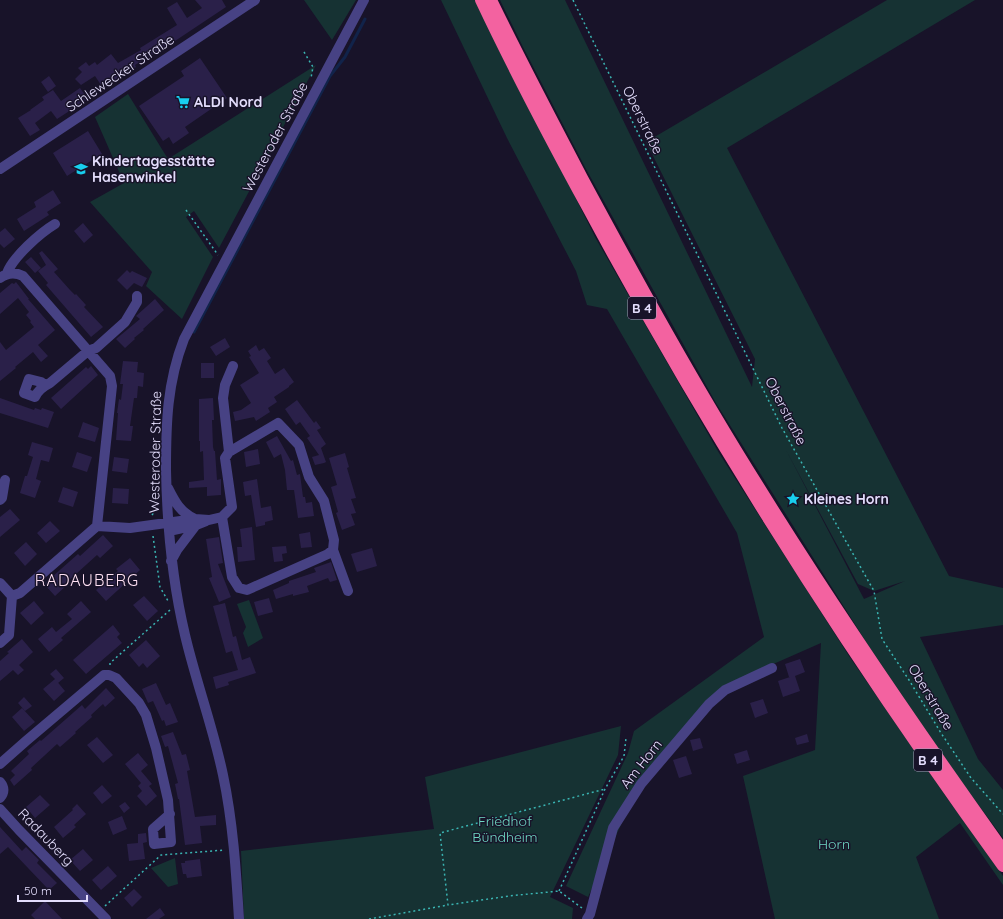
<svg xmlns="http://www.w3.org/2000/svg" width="1003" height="919" font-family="Quicksand,sans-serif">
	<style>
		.green { fill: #163233; fill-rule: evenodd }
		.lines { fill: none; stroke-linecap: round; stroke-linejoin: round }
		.stream { stroke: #11234a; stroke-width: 3 }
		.building { fill: #2a2049 }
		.path { stroke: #3ab4b2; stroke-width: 1.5; stroke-dasharray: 2 3; stroke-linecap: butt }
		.minor { stroke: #474284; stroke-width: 10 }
		.highway { stroke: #f362a0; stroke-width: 12 }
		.labels { text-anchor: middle; stroke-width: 3; stroke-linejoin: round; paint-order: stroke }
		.shield { fill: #181329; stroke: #a6a0bd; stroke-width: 1 }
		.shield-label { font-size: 13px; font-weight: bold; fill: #e3ddfc }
		.street-label { font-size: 14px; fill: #e3ddfc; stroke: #181329 }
		.poi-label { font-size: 14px; font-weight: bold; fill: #e3ddfc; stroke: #181329; text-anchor: start }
		.park-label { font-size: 14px; fill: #6ed8c3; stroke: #181329 }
		.quarter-label { font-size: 16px; letter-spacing: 1px; fill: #fddff1; stroke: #181329 }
	</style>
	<rect width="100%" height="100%" fill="#181329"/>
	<path class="green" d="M304,0H356L332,40Z
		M441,0H477L595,237L719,453L849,656L947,798L1003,876V885L960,823L916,857L939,919H775L743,776L815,750L821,643L721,687L630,805L588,897L566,886L628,753L634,731L764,637L737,533L607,309L587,305L576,271L507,138Z
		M500,0H565L752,387L755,359L646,142L887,0H975L727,148L949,576L1003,588V625L920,637L978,759L1003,790V838L955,773L868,645L716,403L586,169L523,47ZM786,450L858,584L874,591L905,581L864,599Z
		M316,65L219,248L194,211L186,217L213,257L182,319L146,286L152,272L90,202L124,183L95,117L128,94L168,159Z
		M249,600L263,638L248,647L243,633L246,627L237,604Z
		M621,726L618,755L550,897L573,908L572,919H244L241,851L434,829L425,777Z
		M175,858L178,884L168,887L151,868Z"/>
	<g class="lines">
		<path class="stream" d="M194,332L330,76L345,57L365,19"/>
	</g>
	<path class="building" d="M195,0H222L226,7L169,45L135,65L136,67L103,88L95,76L81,85L75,79L82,72L78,68L86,62L89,66L95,62L97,65L111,54L118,63L141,50L140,48L177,25L167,8L177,2L187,18L202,8Z
		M200,58L227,98L185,127L189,133L173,144L169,137L163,141L139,106L184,76L181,71Z
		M49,76L56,86L48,92L41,82Z
		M80,88L88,99L57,119L51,111L35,123L40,130L30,136L18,118L31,110H30L44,100L42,97L53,90L61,101Z
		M88,131L102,154L67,176L53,153Z
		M53,190L61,203L47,212L49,215L24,231L17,219L36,207L34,202Z
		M83,223L93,235L84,243L74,231Z
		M5,228L15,239L4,248L0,244V232Z
		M42,251L58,269L54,272L70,290L75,295L76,294L86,305L84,307L103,327L91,337L46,285L48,283L38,271L46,265L39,253Z
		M31,257L41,268L35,273L25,262Z
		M127,270L130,273L132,271L147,278L142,287L134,283L127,290L117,280Z
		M16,282L29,299H28L55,330L38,345L48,356L41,362L33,352L15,367L16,368L0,381V342L6,350L34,327L30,322L31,321L26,315L29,312L18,298L0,314V293L12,283L14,284Z
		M155,299L164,310L143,329L144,330L134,338L135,339L125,348L116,339L140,319L136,316Z
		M225,338L230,347L216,356L210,347Z
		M256,345L259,351L264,348L271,358L267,361L275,374L284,368L294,382L289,386V387L274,397L277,402L268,408L270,412L256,421L254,417L235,421L233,412L241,410L251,403L240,385L259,373L249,357L251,356L248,351Z
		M123,361L138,362L137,372L144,373L143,387L138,386L137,398H134L130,426H133L131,441L116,440L118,413H117L119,399L121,400L123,384H120Z
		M201,363H214V378H201Z
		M91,366L98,375L61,409L51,398L86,367L88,369Z
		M0,398L34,410L35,408L41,410L42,408L54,412L48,428L0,413Z
		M213,398L214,420H212L213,447L214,451H215L217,480L221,479V495L207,496V487L189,488V482L204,480L203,451L200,452V441H199V399Z
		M297,400L314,423L316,421L321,428L317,430L326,444L321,448L326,462L324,463L315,465L312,457L319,455L307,438L310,436L300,422L296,425L285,409Z
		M83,422L99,428L95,442L78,437Z
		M277,436L291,461L293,460L297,475L300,474L303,497H305L306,503L312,502L314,516L298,518L294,490H287L285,470L281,454L274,458L266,442Z
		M32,442L53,448L49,462L41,460L36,479L41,481L35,498L20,493L25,476H27L33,457L28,455Z
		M258,449L260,464L246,467L244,452Z
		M77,452L92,457L87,472L72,467Z
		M345,453L349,467L347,468L356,498L351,499L356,513L351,514L355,525L342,530L336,513L338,512L331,487L337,485L329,458Z
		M114,457L129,459L127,473L112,471Z
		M257,479L261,508L271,506L273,520L265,522V525L256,527L251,495L245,496L243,482Z
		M63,487L78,492L73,507L58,502Z
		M113,488L129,489L128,504L112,503Z
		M10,509L20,520L0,537V517Z
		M50,521L60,531L46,543L37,533Z
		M252,527L255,560L238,562L237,547H242L240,529Z
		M310,532L312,547L301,548L299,534Z
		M103,535L113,546L100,558L97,555L66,583L67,585L55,596L44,584L78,554L80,556Z
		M219,537L223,563L218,564L231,597L219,602L209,578L212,577L206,539Z
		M26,542L37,554L25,566L14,553Z
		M286,546L287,553L282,554L283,561L274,562L272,547Z
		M372,548L377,566L357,572L351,554Z
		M130,558L140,570L106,601L96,590L118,571L116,569Z
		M331,562L337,580L330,582L328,578L307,586L309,592L293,596V594L276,599L273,590L289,583V581L316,572L314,568Z
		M144,596L158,611L147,621L133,605Z
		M269,598L273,612L258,616L254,602Z
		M34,601L44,613L31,625L20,613Z
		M81,601L91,612L61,638L63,640L49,652L38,639L52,627L56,632L72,619L67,614Z
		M225,603L233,637L236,636L242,660L250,657L256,673L228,682L229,685L216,689L213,677L238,670L232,651L226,653L213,606Z
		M113,625L120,634L117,637L122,643L86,674L73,660Z
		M22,639L33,652L19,665L24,670L18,675L13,670L0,681V661L9,653L7,652Z
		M146,640L160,656L147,668L143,663L139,667L129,655Z
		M800,659L805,672L795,676L800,691L783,697L778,681L790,677H789L785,664Z
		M56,669L64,678L58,683L55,679L65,691L54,701L43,689L55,679L50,674Z
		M156,683L166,705L170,703L178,722L166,726L164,720L162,721L153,701L148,703L142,689Z
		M106,688L115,698L105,707L103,704L91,715L92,717L75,732L76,733L60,747L57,744L31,768L32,770L14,786L10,780L15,775L11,771L29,754L27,751L40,740L41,741L82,705L85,709Z
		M24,697L32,706L25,711L18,703Z
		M763,699L768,713L755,718L750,703Z
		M22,708L35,722L24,731L12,717Z
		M173,732L182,755L186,754L190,770L187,771L195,817L216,815V825L200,826L202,843L185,845L179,799H178L175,784L178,783L168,746L165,747L161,736Z
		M807,734L809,742L797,745L795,738Z
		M97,737L113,755L103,763L87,745Z
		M700,738L703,748L693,751L690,740Z
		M747,750L750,760L737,764L734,754Z
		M138,753L148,765L141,771L152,784L149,786L157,796L146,806L137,796L142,791L138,786L141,783L125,764Z
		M686,756L692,774L679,778L673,760Z
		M102,785L112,796L102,804L93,793Z
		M40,795L50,805L35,818L26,807Z
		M125,802L130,808L124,813L119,806Z
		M77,804L86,814L74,825L76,827L63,838L54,827L73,810L72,809Z
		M122,816L127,829L113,835L108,822Z
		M0,827L22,851L26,847L39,860L37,863L57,883L49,890L8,847L0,854Z
		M146,833L147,842L143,843L145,859L129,861L127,844L138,843V834Z
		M83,849L93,860L80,871L70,860Z
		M200,859L202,876L187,878L186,874H183L181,863H185V861Z
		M108,866L117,876L101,890L92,880Z
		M134,889L142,897L132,907L124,898Z
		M45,901L62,919H35L31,915Z
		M160,908L165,915L159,919H146Z"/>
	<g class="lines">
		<path class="path" d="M573,0L782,428L874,591L882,639L909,680L941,733L971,778L1003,814
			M304,52L313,67L311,78
			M186,210L218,255
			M152,515L158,507
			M153,536L160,587L168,601
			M110,665V663L170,610
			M559,891L605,789L624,756L626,738
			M105,906L161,855L225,850
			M582,908L559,891L509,896L448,905L440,833L605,789
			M369,919L448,905"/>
		<path class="minor" d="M0,169L255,0
			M7,273C13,257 40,233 55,224
			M0,278C8,272 15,272 23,276L110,376L112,386L97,526L20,593L12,596L9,635L0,643
			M45,385L41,382L29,379L24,393L35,397C38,390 44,386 50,383L88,351L96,348L125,322L137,302V296
			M229,452L223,398L225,385L233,366
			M168,488C175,502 180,512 195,519
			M0,500L2,498L5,480
			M97,526L130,528L195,519L209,520L222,517L232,507L225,458L229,452L278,423L299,445L309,477L324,501L334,540L333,550L328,554L247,590L239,588L232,577L222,517
			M169,531L196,525
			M333,550L348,591
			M171,561L177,550L196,525L206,521
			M0,583L12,596
			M0,764L26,741L104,675H109L116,678L139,703L146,715L156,748L168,800L171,842L154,844L153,829L170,814
			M0,782C5,788 4,793 0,798
			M0,809L19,830L106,919
			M239,919C236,870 233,822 223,775C213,727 196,682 185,635C172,580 167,525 166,470C166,423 167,383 184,339L364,0
			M587,919L590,914L613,828L641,784L709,704L725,690L772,668"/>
		<path class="highway" d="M481,0C514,70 551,140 588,208C711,437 851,656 1003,866
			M491,0C520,60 551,119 582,178C638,282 695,386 758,486C835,610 918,731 1003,850"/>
	</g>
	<defs>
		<g id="supermarket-bare" transform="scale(1.08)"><path d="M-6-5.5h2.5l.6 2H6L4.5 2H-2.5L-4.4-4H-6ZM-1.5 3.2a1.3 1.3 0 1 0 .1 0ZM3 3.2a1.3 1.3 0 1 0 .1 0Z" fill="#18ceee" stroke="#181329" stroke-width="2.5" paint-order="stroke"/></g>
		<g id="school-bare" transform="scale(1.08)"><path d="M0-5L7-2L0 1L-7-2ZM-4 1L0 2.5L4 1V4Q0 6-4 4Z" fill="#18ceee" stroke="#181329" stroke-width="2.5" paint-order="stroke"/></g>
		<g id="sight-bare" transform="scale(1.08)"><path d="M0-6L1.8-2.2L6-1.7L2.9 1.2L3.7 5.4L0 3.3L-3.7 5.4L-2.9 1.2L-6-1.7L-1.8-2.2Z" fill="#18ceee" stroke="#181329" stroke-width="2.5" paint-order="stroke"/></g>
	</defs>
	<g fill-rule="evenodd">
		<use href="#supermarket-bare" x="183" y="102"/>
		<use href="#school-bare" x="81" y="169"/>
		<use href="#sight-bare" x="793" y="499"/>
	</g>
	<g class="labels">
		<g class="shield">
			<rect x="628" y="297" width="28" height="22" rx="3"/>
			<rect x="914" y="749" width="28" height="22" rx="3"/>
		</g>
		<g class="shield-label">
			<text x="642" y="313">B 4</text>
			<text x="928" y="765">B 4</text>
		</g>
		<g class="street-label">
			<text transform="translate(120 73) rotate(-34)" y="5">Schlewecker Straße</text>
			<text transform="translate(643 120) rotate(64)" y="5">Oberstraße</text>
			<text transform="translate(275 137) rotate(-62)" y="5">Westeroder Straße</text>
			<text transform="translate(786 411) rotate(63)" y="5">Oberstraße</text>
			<text transform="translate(155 452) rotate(-89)" y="5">Westeroder Straße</text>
			<text transform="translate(931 697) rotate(59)" y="5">Oberstraße</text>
			<text transform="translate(641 764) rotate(-52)" y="5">Am Horn</text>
			<text transform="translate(46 837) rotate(46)" y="5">Radauberg</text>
		</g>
		<g class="poi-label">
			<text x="194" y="107">ALDI Nord</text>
			<text x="92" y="166">Kindertagesstätte<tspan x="92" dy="16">Hasenwinkel</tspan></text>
			<text x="804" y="504">Kleines Horn</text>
		</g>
		<g class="park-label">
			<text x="505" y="826">Friedhof<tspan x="505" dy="16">Bündheim</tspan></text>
			<text x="834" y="849">Horn</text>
		</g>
		<g class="quarter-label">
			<text x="87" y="586">RADAUBERG</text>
		</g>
	</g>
	<path d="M18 895v6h69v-6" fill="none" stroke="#e3ddfc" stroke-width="2"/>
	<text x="24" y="895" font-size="12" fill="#e3ddfc" stroke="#181329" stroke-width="3" paint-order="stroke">50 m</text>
</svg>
